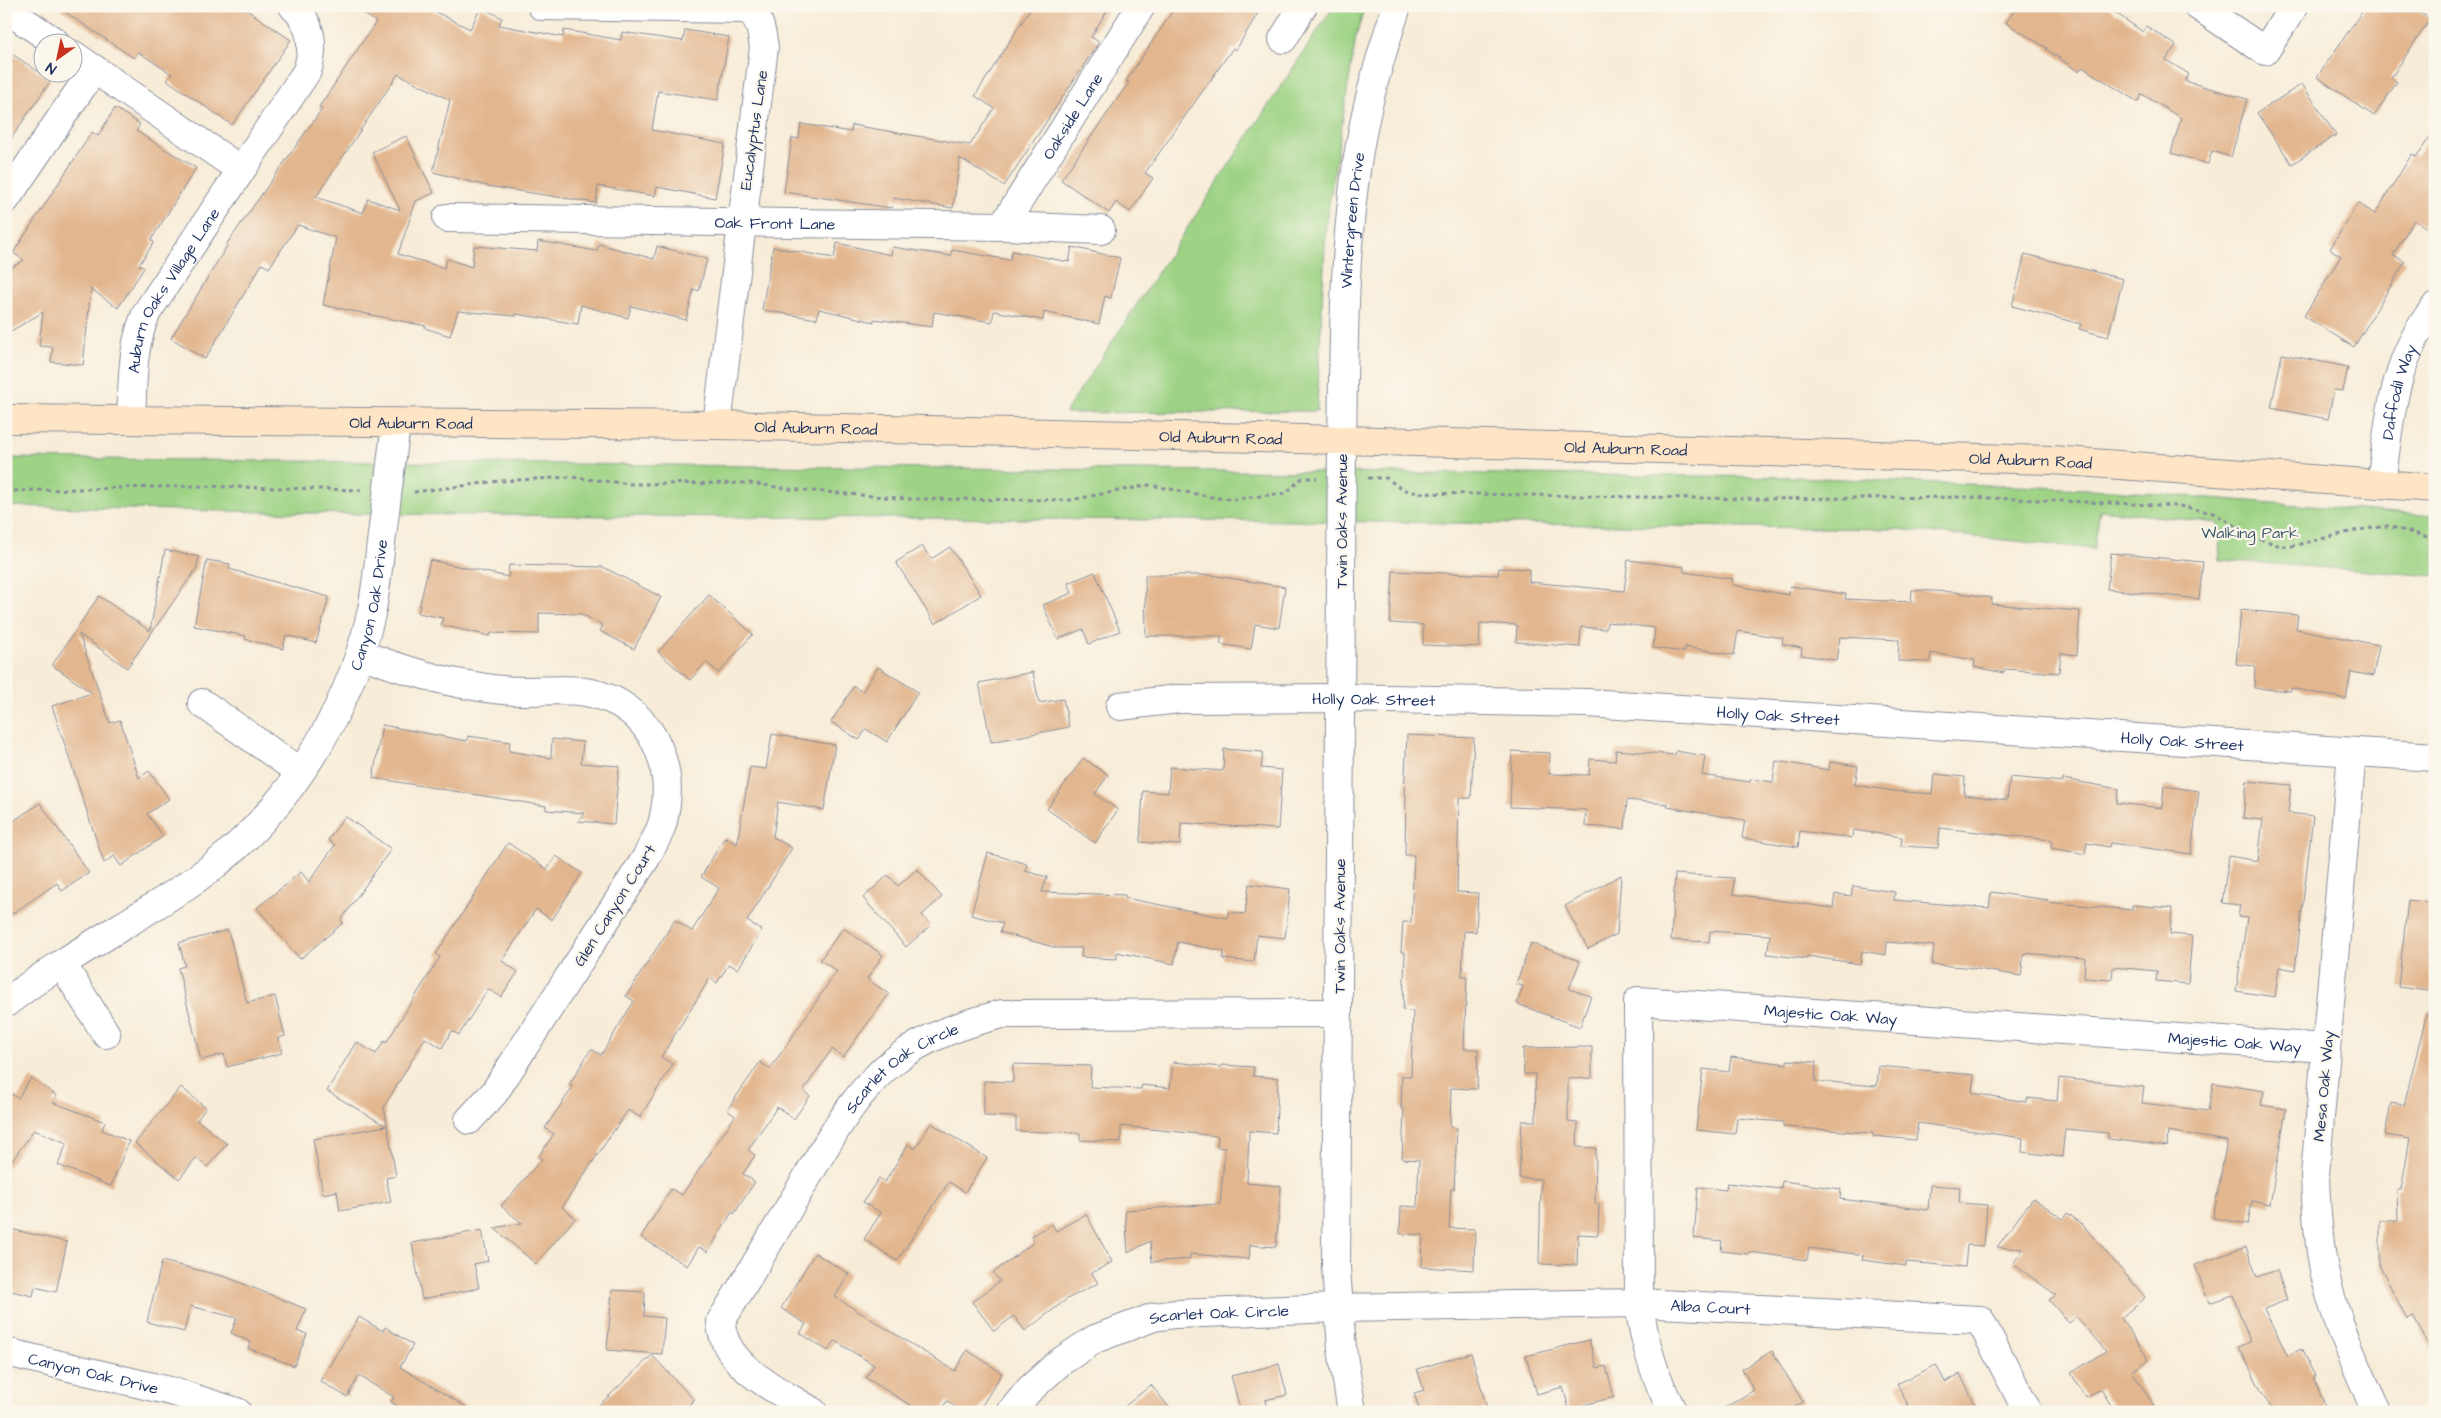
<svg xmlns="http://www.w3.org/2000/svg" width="2441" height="1418" font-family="'Architects Daughter',sans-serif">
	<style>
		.green { fill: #9ed385; stroke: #5c8172 }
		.building { fill: #e2b68e }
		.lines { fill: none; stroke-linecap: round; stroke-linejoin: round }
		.minor-casing { stroke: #898e9b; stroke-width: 30 }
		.tertiary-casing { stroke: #898e9b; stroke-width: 30 }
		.secondary-casing { stroke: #898e9b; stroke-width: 30 }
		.path { stroke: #898e9b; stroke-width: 3; stroke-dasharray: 4 4; stroke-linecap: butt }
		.minor { stroke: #fff; stroke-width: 28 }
		.tertiary { stroke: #fff; stroke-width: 28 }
		.secondary { stroke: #fde5c5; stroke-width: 28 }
		.labels { text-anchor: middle; stroke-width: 4.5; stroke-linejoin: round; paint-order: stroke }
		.street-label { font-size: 16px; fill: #1b2f5e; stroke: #fbf7ec }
		.park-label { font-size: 16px; fill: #3c5868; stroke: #fbf7ec }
	</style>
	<rect width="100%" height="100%" fill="#fbf7ec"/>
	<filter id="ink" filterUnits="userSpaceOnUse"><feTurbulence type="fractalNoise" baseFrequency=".02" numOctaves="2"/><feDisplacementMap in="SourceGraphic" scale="10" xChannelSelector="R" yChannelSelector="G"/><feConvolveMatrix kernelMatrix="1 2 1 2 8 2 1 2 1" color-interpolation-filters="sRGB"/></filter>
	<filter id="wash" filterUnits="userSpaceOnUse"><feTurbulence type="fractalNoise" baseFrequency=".0096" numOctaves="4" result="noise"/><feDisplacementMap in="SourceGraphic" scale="20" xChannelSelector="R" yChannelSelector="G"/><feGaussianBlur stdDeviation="1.12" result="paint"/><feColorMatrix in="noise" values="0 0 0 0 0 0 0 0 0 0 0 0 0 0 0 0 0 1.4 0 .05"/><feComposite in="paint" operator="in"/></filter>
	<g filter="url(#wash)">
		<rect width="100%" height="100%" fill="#f7ecd8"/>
		<path class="green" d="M1334,6H1365L1356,37L1326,223L1317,411L1065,413Z
			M6,458L1795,477L2111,490L2435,516V576L2220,560L2218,523L2100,510L2094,549L1896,529L1306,521L350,514L6,506Z"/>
		<g id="blocks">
			<path class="building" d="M56,6H241L291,40L232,125L167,80L172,74L138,52L134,58Z
				M353,6H424L470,29L481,7L502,18L499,25L563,37L564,30L621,40L622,32L683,41L685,30L729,37L718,100L658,91L652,130L725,144L715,198L657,187L655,196L598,186L596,203L487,186L433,172L450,100L398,74L316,197L363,213L368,199L400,210L372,152L406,136L434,193L416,201L398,254L444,268L447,259L472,267L474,246L537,251L538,241L597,251L599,244L654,259L657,246L707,259L699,291L694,289L686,320L631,306L628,318L581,305L578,324L516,314V316L458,311L450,336L425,328L426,326L323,305L336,238L298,225L269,268L262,264L205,359L171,338L227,246L226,245L322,109L319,107L376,22Z
				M1032,6H1110L1091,37L1099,42L1004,186L960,158L953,208L893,198L892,208L784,192L792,138L799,139L801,124L851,132L852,125L970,145L994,108L975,96Z
				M1176,6H1262L1236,50L1233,48L1145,173L1153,178L1130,212L1116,202L1109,213L1061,180L1129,82L1126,81Z
				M2017,6H2106L2143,32L2146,26L2176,45L2166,60L2189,74L2185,81L2247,99L2231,157L2212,151L2208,164L2171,153L2181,118L2142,94L2138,102L2082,67L2079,72L2046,49L2047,48L2006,23Z
				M2366,6H2410L2430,19L2391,78L2397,82L2374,116L2317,77Z
				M6,50L51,80L6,146Z
				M2302,84L2336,135L2292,164L2257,113Z
				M115,108L140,124L136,131L196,168L151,240L154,242L139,265L144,268L118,308L91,289L83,365L51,362L53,347L39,346L43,312L6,334V271L24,260L13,253L92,132L98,136Z
				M2435,130V233L2414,220L2393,255L2405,262L2354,347L2304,316L2341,256L2330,249L2358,203L2375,214L2412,154L2416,157Z
				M837,243L891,255L892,247L951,256L952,250L1010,260L1012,251L1069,262L1072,247L1120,258L1111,298L1105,296L1099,324L1044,312L1043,320L994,311L992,322L934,312L932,327L874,319V322L819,309L817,319L762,310L773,247L834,258Z
				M2025,254L2123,279L2108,337L2079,329L2081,324L2012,306Z
				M2282,354L2348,367L2343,391L2334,390L2328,419L2271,408Z
				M922,546L931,559L950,547L981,595L935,624L896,562Z
				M165,550L199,557L196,569L127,668L79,634L110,723L120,720L139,778L149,771L169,799L147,814L163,836L121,866L114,856L104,863L52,706L92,693L52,665L99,596L150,631Z
				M2111,553L2203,562L2199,599L2107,589Z
				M207,560L230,564L229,569L329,597L316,643L286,635L283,649L245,639L246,636L194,626Z
				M430,560L508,577L509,565L603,567L661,597L634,649L600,631L603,625L581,614L539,613V634L491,633L490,636L441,625L443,618L418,613Z
				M1628,560L1684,567V572L1733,579L1732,585L1789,595L1790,586L1846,594L1845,599L1911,602L1912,590L1955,592L1992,598L1991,604L2080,611L2077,655L2061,653L2059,673L2005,669L2004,673L1974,667L1975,660L1931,653L1930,662L1898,661L1899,640L1840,637L1836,660L1801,655L1802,648L1782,644L1783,638L1738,631L1734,655L1685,647V652L1653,648L1655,628L1607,622L1606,629L1581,627L1580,647L1516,642L1517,625L1480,623L1479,647L1423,645V625L1390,623L1393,571L1498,575L1499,568L1529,569V582L1624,591Z
				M1095,572L1120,631L1089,644L1083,629L1058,639L1043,605L1072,593L1068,583Z
				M1145,575H1211L1285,587L1279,628L1255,624L1251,649L1220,644L1222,636H1146Z
				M709,595L753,634L719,673L706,662L690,680L658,652Z
				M2241,610L2298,615L2296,629L2379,645L2373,676L2351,672L2346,699L2291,688V691L2254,688L2255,666L2236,664Z
				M878,667L918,692L887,742L866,729L859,740L831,722L854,686L862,692Z
				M1033,672L1039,703L1063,699L1069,727L991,742L979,683Z
				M382,725L467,741L468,736L510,742L509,751L551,758L552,739L583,742L581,763L619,766L614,824L578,821L584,813L546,810V806L373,778Z
				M772,734L835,745L824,810L778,802L773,837L792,848L747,921L762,930L738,969L729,964L717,983L710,978L661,1057L673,1064L640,1117L628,1110L562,1207L575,1218L536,1264L494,1228L522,1223L501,1206L542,1159L538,1157L554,1134L545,1128L573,1087L569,1085L591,1049L601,1055L634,1001L626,996L675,920L692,931L719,888L701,877L725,837L737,844L750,767L766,769Z
				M1407,735L1474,738L1471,798H1459L1457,892L1478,893L1476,932L1464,931L1462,976H1467L1464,1049H1478L1477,1089L1451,1088L1450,1127L1457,1128L1454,1189H1451L1449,1228L1475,1229L1474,1270L1422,1267L1423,1235L1400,1234L1401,1206L1417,1207L1419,1160L1402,1159L1404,1109H1401L1402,1076H1411L1413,1011L1403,1010L1405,952H1401L1403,922H1411L1414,855H1405L1406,795H1404Z
				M1224,749L1263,752L1261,768L1282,770L1278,829L1181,823L1180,845L1140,842L1143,791L1168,793L1170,767L1223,771Z
				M1616,750L1675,755L1676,751L1705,756L1702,775L1750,782L1751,779L1773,782L1776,761L1829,770L1830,762L1858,766L1855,785L1894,791L1932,794L1934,774L1965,777L1964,795L2007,800L2010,777L2063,782V779L2119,789L2117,803L2162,808L2164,786L2199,791L2191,854L2110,843L2109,847L2087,843L2085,854L2051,848L2052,840L1940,828L1938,848L1901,846L1902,837L1853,830L1852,838L1800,831L1798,847L1742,838L1745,820L1667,807L1668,804L1627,800L1625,829L1585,826L1586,810L1510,807L1512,751L1550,753L1549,774L1589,775L1590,759L1615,761Z
				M1083,758L1108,775L1095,794L1118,810L1095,843L1047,809Z
				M2247,781L2291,785L2288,813L2313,816L2295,970L2279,967L2275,997L2236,991L2247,918L2238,917L2240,905L2222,903L2229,856L2258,861L2263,820L2243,818Z
				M40,803L89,873L62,891L57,883L6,918V826Z
				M345,816L391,849L341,920L343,923L300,959L257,908L301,872L309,882L335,845L328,840Z
				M508,843L547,869L556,856L582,873L552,920L536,909L502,961L518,972L501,997L488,989L459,1035L452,1031L442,1048L425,1038L384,1107L396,1176L386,1178L391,1202L340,1211L337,1191L323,1194L313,1139L386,1126L327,1091L356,1042L376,1054L384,1041L386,1043L440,957L436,954Z
				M988,853L1027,864L1025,871L1047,877L1042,892L1125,895V898L1227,918L1228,912L1245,914L1249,884L1290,889L1285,938L1257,935L1254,962L1223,959L1224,951L1178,942L1174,964L1117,952V959L1081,957L1082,948H1057L1000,932L1003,923L971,915Z
				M917,869L942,897L922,915L931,925L906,947L863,898L888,875L898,886Z
				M1675,874L1734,878L1733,894L1833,908L1835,894L1851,896L1853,886L1895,892L1894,900L1989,908L1991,892L2048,900L2047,902L2132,910V905L2172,908L2170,934L2192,936L2188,984L2156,981L2157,971L2113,967L2112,980L2084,978L2085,958L2024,953L2021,976L1965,967L1932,965L1934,946L1887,942L1886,955L1862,951L1860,964L1807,956V959L1767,954L1770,935L1710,931L1709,942L1671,940Z
				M1621,875L1617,934L1588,949L1565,906Z
				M2408,900L2435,903V992L2398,987Z
				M843,928L883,955L867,979L889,994L843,1057L832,1049L803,1091L810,1096L794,1119L777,1107L748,1150L755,1155L743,1174L755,1182L734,1214L732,1212L708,1252L699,1247L687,1266L641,1237L671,1189L682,1195L735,1116L727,1110L760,1062L770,1069L837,971L820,960Z
				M228,930L247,1003L275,996L285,1036L278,1038L282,1053L227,1067L224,1054L201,1060L178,968L185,966L179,943Z
				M1531,943L1580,961L1569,989L1591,996L1580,1027L1517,1004L1523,986L1516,984Z
				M2427,1012L2435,1013V1357L2413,1316L2407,1319L2380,1266V1221H2398L2397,1190H2401L2410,1139L2385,1135L2391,1103L2404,1105Z
				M1592,1047V1078L1568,1079V1122L1578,1123L1577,1147L1596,1148L1595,1204H1599L1598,1235L1578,1234L1577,1265L1539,1264L1541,1179L1519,1178L1522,1121H1536L1535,1074H1524L1523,1048Z
				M1731,1057L1787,1064V1060L1816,1062L1815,1081L1877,1086L1879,1066L1974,1075L1972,1093L2027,1102V1098L2057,1101L2059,1078L2144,1087L2142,1103L2208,1111L2213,1083L2264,1091L2261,1105L2286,1109L2270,1205L2252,1201L2248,1224L2213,1218L2227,1141L2168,1131L2167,1146L2108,1139V1133L2065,1129L2062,1157L2022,1152L2023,1138L1918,1123L1916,1140L1873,1136V1133L1783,1127V1122L1737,1118L1735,1134L1696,1130L1703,1069L1729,1072Z
				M1173,1062L1221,1067V1065L1254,1067L1253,1076L1278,1078L1276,1133L1249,1131L1247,1183L1281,1186L1276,1247L1250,1245L1249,1259L1190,1254V1259L1152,1262L1150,1241L1128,1253L1125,1210L1220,1204L1225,1148L1217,1147L1218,1136L1121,1126V1142L1080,1140V1133L1016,1131V1117L984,1116V1081L1013,1082V1064L1091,1066L1090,1087L1141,1089L1142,1085L1170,1088Z
				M31,1078L57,1096L52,1102L105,1122L102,1130L129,1141L111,1186L58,1165L67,1143L34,1130L6,1169V1091L18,1098Z
				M181,1087L206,1108L197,1120L227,1144L207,1167L196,1158L179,1179L135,1143Z
				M931,1123L987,1158L965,1192L949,1182L897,1261L864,1239L881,1213L863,1202L879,1178L885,1182L908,1144L915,1149Z
				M1782,1181L1841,1189L1840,1199L1928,1210L1930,1185L1960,1187L1959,1203L1987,1205L1984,1246L1967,1245L1965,1267L1906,1262V1266L1862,1260L1863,1255L1809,1248L1807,1260L1749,1252V1254L1721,1251L1722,1241L1694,1238L1698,1187L1726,1190L1727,1183L1781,1189Z
				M2033,1198L2063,1219L2067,1213L2081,1223L2145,1297L2121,1318L2149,1360L2132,1371L2158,1412H2115L2101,1389L2086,1398L2071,1373L2106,1351L2076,1317L2069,1323L2049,1300L2056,1295L2013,1264L2023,1249L1997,1247Z
				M1086,1214L1112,1262L1092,1273L1098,1283L1067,1299L1025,1331L1014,1316L994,1331L972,1302L1000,1281L993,1273L1034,1242L1031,1236L1052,1224L1056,1231Z
				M6,1228L67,1242L56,1292L35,1287L33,1296L6,1290Z
				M482,1230L488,1261L474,1264L479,1288L422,1299L412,1243Z
				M2246,1247L2257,1277L2277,1270L2287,1300L2264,1309L2288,1356L2301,1349L2315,1376L2313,1377L2328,1412H2272L2239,1347L2250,1342L2233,1295L2209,1303L2195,1265Z
				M815,1253L849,1274L835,1297L955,1371L967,1350L1002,1373L978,1412H962L947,1401L940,1412H922L866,1378L874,1365L835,1341L828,1351L800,1333L806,1324L781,1308Z
				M162,1261L226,1277L306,1309L297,1331L307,1334L294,1366L248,1348L251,1342L231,1333L237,1318L190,1306L184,1332L147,1322Z
				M612,1290L645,1292L644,1316L665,1318L662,1354L607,1350Z
				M359,1317L383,1331L385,1327L413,1345L400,1367L474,1412H407L391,1402L394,1397L359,1376L347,1397L320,1381Z
				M1589,1340L1597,1368L1606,1366L1614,1397L1569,1409L1563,1387L1537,1394L1526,1356Z
				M1772,1351L1803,1402L1786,1412H1718L1754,1390L1742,1369Z
				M1471,1353L1487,1408L1476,1412H1420L1414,1393L1424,1390L1417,1369Z
				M652,1355L694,1400L682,1412H592Z
				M1279,1364L1287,1395L1265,1400L1268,1412H1241L1231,1376Z
				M1936,1365L1945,1382L1960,1374L1979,1412H1912L1897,1384Z
				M1151,1385L1173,1412H1118Z"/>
		</g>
	</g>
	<g filter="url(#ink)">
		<use href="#blocks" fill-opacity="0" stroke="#898e9b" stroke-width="1"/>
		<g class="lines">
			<g class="minor-casing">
				<g id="minor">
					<path d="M542,6L746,9C761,16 761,32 764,47L717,425"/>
					<path d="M2198,6L2265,51L2294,6"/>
					<path d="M6,9L55,42"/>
					<path d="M1283,39L1303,6"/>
					<path d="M72,54L241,170"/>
					<path d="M6,199L94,69"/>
					<path id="s1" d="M447,218L1003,226L1101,230"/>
					<path id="s2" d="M1003,226L1141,6"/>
					<path id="s3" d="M131,420C133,383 131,346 147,312L307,71C315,47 312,24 293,6"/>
					<path id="s4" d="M1342,440C1344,338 1343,234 1362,134C1370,90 1383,48 1397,6"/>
					<path id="s5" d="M2381,484C2390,419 2392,361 2435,307"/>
					<path d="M361,654C398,668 434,680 474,686C490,689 507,691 523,691C546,691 569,688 591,693C649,705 676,762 664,816C662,831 652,845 646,858L494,1093L469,1120"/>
					<path d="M202,703L300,772"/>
					<path id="s6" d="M1120,706L1178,699L1341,698L1587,703L2435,757"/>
					<path d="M2352,752L2315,1175C2316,1208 2318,1242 2325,1274C2335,1322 2358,1367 2376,1412"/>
					<path d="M62,964L106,1034"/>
					<path id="s7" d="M6,1003C66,956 134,922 196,879C283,818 347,718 371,614C376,591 378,567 381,543C386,503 391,464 396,424"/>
					<path id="s8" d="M6,1352L174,1392L237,1412"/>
					<path id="s9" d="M813,1412C779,1390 722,1367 721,1321C749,1276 776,1230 803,1184C829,1141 854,1092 895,1060C927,1036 963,1024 1002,1014L1338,1013"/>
					<path id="s10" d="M1011,1412L1029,1390L1060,1362L1095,1339L1154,1317L1175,1314L1338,1308L1639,1303L1980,1320L2028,1412"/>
					<path id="s11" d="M1673,1412C1654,1376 1644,1343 1639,1303L1638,1001L2326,1048"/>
				</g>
			</g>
			<g class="tertiary-casing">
				<path id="tertiary" d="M1342,440L1336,1268L1342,1349L1352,1412"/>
			</g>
			<g class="secondary-casing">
				<g id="secondary">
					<path id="s12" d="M6,419L717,425L1342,440L2051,460L2435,488"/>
				</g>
			</g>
			<path class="path" d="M1368,478H1387L1401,489L1418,493L1754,499L1968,497L2180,506L2213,513L2257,538L2281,546H2292L2358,530L2388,526L2435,539
				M6,491L195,486L361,490
				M414,492L500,481L570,477L631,484L750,483L789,489L909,499L1070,500L1149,485L1217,498L1235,499L1286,493L1302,478H1317"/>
			<use href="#minor" class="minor"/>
			<use href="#tertiary" class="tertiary"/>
			<use href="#secondary" class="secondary"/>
		</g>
	</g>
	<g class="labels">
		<g class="street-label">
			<text dy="6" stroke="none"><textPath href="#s2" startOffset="130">Oakside Lane</textPath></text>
			<text transform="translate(753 130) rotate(-82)" y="6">Eucalyptus Lane</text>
			<text dy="6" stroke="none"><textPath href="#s4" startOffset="220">Wintergreen Drive</textPath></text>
			<text dy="6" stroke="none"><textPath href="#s1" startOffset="328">Oak Front Lane</textPath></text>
			<text dy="6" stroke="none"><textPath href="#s3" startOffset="140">Auburn Oaks Village Lane</textPath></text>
			<text dy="6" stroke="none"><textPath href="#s5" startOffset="94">Daffodil Way</textPath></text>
			<text dy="6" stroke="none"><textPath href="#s12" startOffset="405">Old Auburn Road</textPath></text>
			<text dy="6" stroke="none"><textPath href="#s12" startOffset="810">Old Auburn Road</textPath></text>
			<text dy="6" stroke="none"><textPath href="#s12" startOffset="1215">Old Auburn Road</textPath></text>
			<text dy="6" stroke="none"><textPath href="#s12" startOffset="1620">Old Auburn Road</textPath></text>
			<text dy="6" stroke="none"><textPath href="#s12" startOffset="2025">Old Auburn Road</textPath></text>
			<text transform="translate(1341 521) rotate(-90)" y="6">Twin Oaks Avenue</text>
			<text dy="6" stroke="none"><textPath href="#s7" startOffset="560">Canyon Oak Drive</textPath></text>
			<text dy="6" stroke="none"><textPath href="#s6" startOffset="254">Holly Oak Street</textPath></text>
			<text dy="6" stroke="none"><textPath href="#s6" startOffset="659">Holly Oak Street</textPath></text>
			<text dy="6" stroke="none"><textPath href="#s6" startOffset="1064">Holly Oak Street</textPath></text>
			<text transform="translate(614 905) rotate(-58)" y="6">Glen Canyon Court</text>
			<text transform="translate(1339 926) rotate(-90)" y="6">Twin Oaks Avenue</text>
			<text dy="6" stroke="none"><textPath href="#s11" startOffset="610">Majestic Oak Way</textPath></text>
			<text dy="6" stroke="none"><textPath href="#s11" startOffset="1015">Majestic Oak Way</textPath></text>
			<text dy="6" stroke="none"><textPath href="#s9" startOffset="451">Scarlet Oak Circle</textPath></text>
			<text transform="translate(2323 1086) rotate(-85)" y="6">Mesa Oak Way</text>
			<text dy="6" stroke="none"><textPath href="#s10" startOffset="732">Alba Court</textPath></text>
			<text dy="6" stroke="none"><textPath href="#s10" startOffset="240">Scarlet Oak Circle</textPath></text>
			<text dy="6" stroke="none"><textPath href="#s8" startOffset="90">Canyon Oak Drive</textPath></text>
		</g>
		<g class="park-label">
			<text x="2250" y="538">Walking Park</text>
		</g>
	</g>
	<rect width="2441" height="1418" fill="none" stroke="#fbf7ec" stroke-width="25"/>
	<g transform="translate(58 58) rotate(213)"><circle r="24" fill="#fbf7ec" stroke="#a1a7b3"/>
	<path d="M0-4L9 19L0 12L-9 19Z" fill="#c8321e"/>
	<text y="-8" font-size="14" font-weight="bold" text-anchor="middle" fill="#1b2f5e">N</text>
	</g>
</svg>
